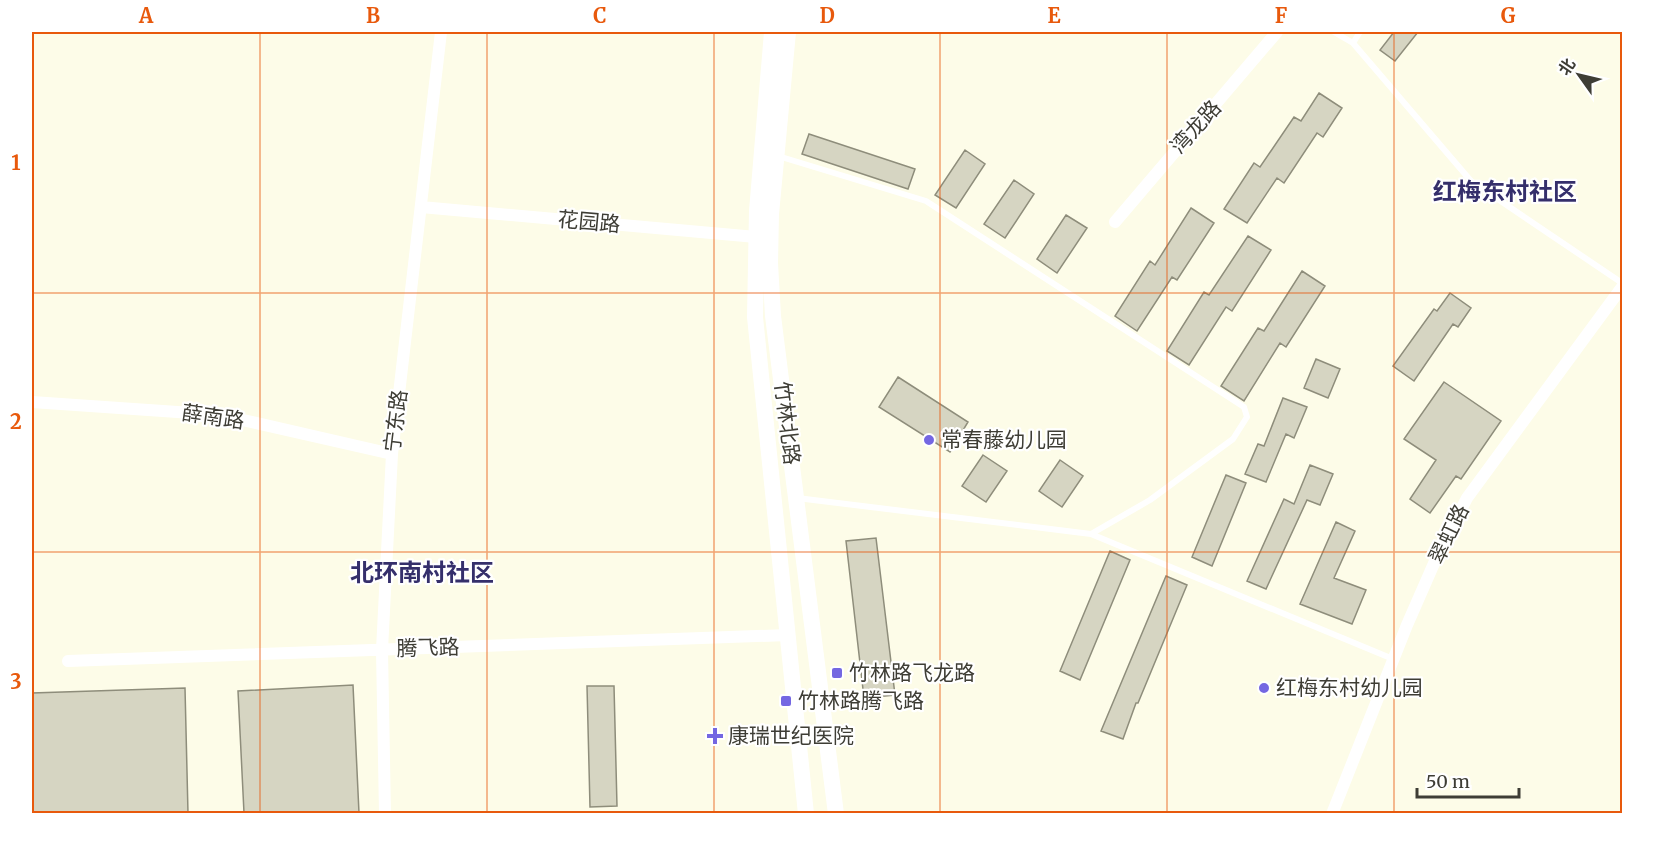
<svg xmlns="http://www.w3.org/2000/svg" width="1654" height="845" font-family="Merriweather,'Noto Sans SC',serif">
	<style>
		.building { fill: #d6d5c2; stroke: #8e8d7b; stroke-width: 1.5 }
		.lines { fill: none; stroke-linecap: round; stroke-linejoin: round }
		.service { stroke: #fff; stroke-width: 6 }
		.minor { stroke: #fff; stroke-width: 12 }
		.secondary { stroke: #fff; stroke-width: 16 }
		.grid { fill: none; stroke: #e8590c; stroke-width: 1.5; stroke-opacity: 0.55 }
		.poi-dot { fill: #7467e2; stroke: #fff; stroke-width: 2 }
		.labels { text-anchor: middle; stroke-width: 4.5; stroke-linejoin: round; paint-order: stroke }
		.street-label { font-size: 21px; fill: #3e3d35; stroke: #fff }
		.poi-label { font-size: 21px; fill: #3e3d35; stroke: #fff; text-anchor: start }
		.quarter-label { font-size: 24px; font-weight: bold; fill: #352f6b; stroke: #fff }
		.neatline { fill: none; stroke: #e8590c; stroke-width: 2 }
		.grid-label { font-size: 20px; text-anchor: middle; font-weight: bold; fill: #e8590c }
	</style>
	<rect width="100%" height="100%" fill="#fdfce8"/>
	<path class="building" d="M1394,32H1418L1395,61L1380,50Z
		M1319,93L1342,108L1323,137L1317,133L1284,183L1277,178L1247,223L1224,209L1254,163L1260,167L1294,117L1301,121Z
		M809,134L915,169L908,189L802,154Z
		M965,150L985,164L956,208L935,195Z
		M1014,180L1034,194L1005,238L984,224Z
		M1191,208L1214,223L1177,280L1172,277L1137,331L1115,316L1150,261L1155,265Z
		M1066,215L1087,228L1057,273L1037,259Z
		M1248,236L1271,250L1232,311L1226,307L1189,365L1167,351L1204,292L1209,295Z
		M1302,271L1325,286L1286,347L1280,343L1244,401L1221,386L1258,328L1264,331Z
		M1450,293L1471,308L1458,327L1453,324L1414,381L1393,366L1434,309L1437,311Z
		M1316,359L1340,369L1328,398L1304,388Z
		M898,377L968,422L950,452L879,407Z
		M1444,382L1501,421L1461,479L1456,476L1430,513L1410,499L1436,460L1404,439Z
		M1283,398L1307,407L1294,438L1286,434L1266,482L1245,474L1258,444L1264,446Z
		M983,455L1007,471L986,502L962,486Z
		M1060,460L1083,476L1062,507L1039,491Z
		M1310,465L1333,474L1320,505L1307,500L1266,589L1247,581L1284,499L1294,504Z
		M1226,475L1246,483L1212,566L1192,557Z
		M1336,522L1355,531L1334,578L1366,590L1352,624L1300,604Z
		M876,538L895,695L864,698L846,541Z
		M1110,551L1130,560L1080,680L1060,671Z
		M1166,576L1187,585L1138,703H1136L1123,739L1101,731Z
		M353,685L359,813H244L238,691Z
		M587,686H614L617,806L590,807Z
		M185,688L188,813H32V693Z"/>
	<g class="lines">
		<path class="service" d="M1334,32L1353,43L1471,181L1622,283
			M1353,43L1360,32
			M778,156L926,201L1244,407L1247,417L1233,439L1150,500L1091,534L797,498
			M1091,534L1393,659"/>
		<path class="minor" d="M421,207L756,237
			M1115,222L1277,32
			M32,402L221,415L392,454
			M68,661L788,635
			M385,814L382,650L392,454L441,32
			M1332,814L1407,625L1439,552L1467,498L1622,287"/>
		<path class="secondary" d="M772,32L757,211L755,317L806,814
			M788,32L771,214L770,263L773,316L836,814"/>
	</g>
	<path class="grid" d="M260,32V814M487,32V814M714,32V814M940,32V814M1167,32V814M1394,32V814M32,293H1622M32,552H1622"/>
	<g class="poi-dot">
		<circle cx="929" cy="440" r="6"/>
		<rect x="831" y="667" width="12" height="12" rx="3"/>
		<circle cx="1264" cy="688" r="6"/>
		<rect x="780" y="695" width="12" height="12" rx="3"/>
		<path d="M712 727h6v6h6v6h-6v6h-6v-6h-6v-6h6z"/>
	</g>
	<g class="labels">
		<g class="street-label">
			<text transform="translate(1196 127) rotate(-48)" y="7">湾龙路</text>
			<text transform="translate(589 222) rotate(5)" y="7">花园路</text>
			<text transform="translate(213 417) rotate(8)" y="7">薛南路</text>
			<text transform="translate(396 421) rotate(-83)" y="7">宁东路</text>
			<text transform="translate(787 423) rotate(83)" y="7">竹林北路</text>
			<text transform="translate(1449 534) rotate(-64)" y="7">翠虹路</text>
			<text transform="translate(428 648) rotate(-2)" y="7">腾飞路</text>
		</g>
		<g class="poi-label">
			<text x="941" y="447">常春藤幼儿园</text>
			<text x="849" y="680">竹林路飞龙路</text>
			<text x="1276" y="695">红梅东村幼儿园</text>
			<text x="798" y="708">竹林路腾飞路</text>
			<text x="728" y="743">康瑞世纪医院</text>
		</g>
		<g class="quarter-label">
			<text x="1505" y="200">红梅东村社区</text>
			<text x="422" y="581">北环南村社区</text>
		</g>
	</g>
	<rect width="1654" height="845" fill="none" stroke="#ffffff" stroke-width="66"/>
	<g transform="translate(1579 75) rotate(304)" stroke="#ffffff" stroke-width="4.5" paint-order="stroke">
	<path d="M0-4.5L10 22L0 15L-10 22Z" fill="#3e3d35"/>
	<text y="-9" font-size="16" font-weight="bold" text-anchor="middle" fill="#3e3d35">北</text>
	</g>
	<path d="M1417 788v9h102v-9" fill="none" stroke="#3e3d35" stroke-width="3"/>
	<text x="1426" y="788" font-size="18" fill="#3e3d35" stroke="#ffffff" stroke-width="4.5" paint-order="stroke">50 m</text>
	<rect x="33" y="33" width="1588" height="779" class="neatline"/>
	<g class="grid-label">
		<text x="146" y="23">A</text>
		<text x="373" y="23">B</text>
		<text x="600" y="23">C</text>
		<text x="827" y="23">D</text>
		<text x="1054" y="23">E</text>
		<text x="1281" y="23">F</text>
		<text x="1508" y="23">G</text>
		<text x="16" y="170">1</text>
		<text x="16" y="429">2</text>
		<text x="16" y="689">3</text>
	</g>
</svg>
